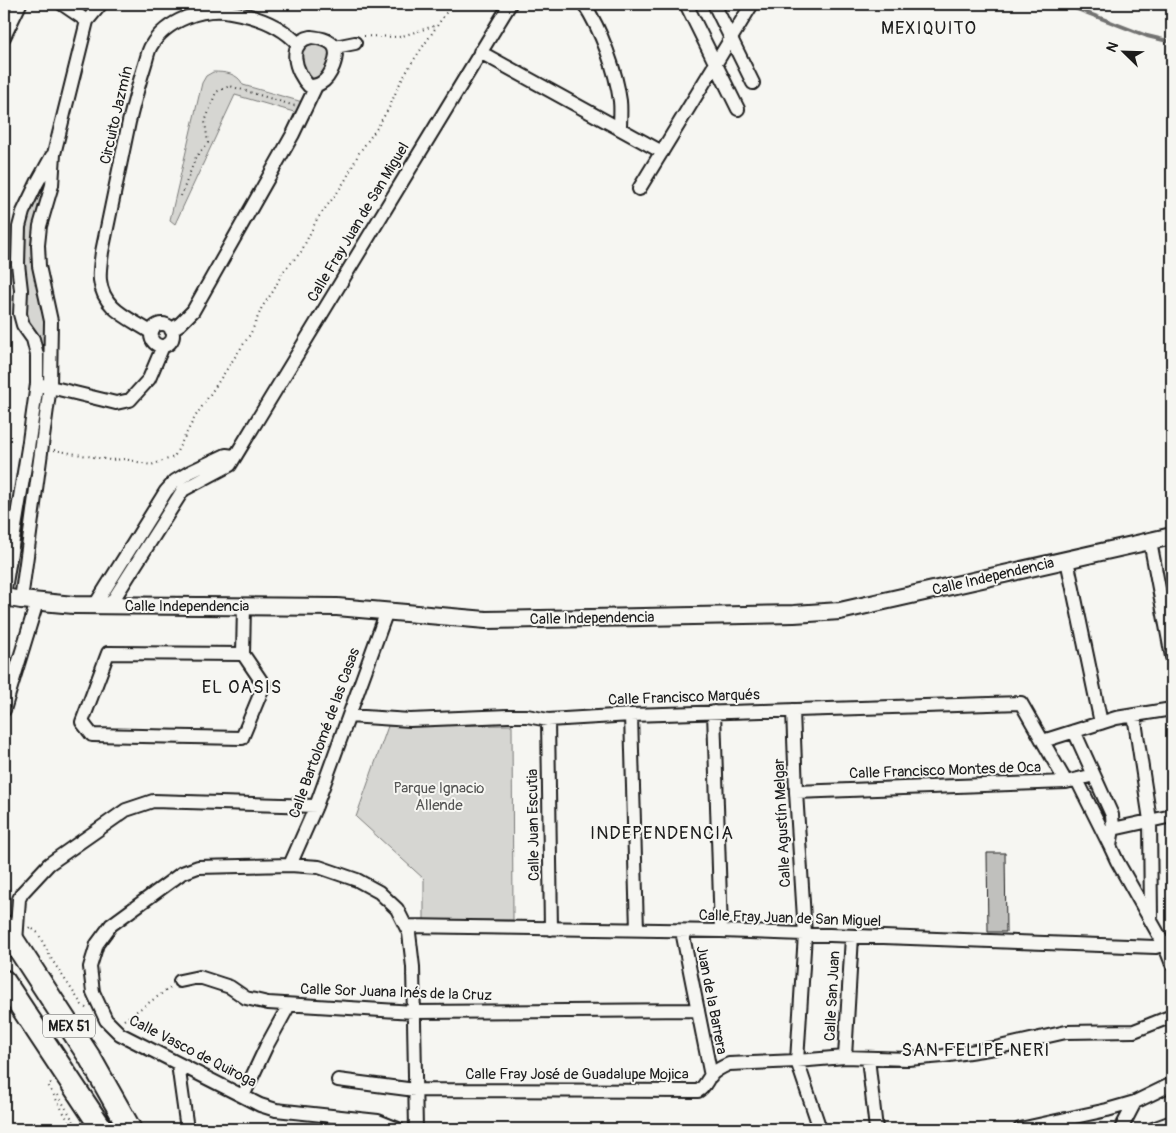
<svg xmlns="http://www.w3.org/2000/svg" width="1176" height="1133" font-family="Pangolin,sans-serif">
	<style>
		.green { fill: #d6d6d2; stroke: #797977 }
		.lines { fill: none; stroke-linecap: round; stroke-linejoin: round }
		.stream { stroke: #727271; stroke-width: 4 }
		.building { fill: #c0c0bd; stroke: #1c1c1c }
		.minor-casing { stroke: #1c1c1c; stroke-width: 16 }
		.tertiary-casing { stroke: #1c1c1c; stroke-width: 20 }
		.primary-casing { stroke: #1c1c1c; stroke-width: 25 }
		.path { stroke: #1c1c1c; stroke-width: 2; stroke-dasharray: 1 4; stroke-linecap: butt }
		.minor { stroke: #f6f6f2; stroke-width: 12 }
		.tertiary { stroke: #f6f6f2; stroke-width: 16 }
		.primary { stroke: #f6f6f2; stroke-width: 21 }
		.labels { text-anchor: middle; stroke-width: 4; stroke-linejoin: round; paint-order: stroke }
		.shield { fill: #f6f6f2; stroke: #5d5d5c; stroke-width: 1 }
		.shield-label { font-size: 14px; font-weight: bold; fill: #1c1c1c }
		.street-label { font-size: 15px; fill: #1c1c1c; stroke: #f6f6f2 }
		.park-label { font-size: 15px; fill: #545453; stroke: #f6f6f2 }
		.quarter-label { font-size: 18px; letter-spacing: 1px; fill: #1c1c1c; stroke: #f6f6f2 }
	</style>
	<rect width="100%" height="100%" fill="#f6f6f2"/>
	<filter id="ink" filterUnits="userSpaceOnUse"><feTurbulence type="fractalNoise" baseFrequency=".02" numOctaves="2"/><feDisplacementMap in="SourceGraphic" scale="10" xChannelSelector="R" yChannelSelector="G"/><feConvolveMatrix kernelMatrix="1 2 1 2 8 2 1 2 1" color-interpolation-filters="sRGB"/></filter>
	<g filter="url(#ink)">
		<path class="green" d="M304,38L335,47L322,83L304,81L298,44Z
			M213,72C225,72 238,73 243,85L306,103L301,114L235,95L175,224L170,220L202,83L206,76Z
			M54,154L40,226L47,299L41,452L28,448L37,355L23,325L19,227Z
			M26,460L40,464L21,600L4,597Z
			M512,725L513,920H424V879L356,817L388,726Z"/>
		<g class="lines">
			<path class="stream" d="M1064,4L1147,36L1172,42"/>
		</g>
		<path class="building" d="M987,853H1005L1006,932H988Z"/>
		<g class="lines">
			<g class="minor-casing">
				<path id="minor" d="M62,4L87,21
					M584,4C601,30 616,70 620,101C621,110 620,120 620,128
					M686,4L738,109
					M714,4L753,83
					M4,37L20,4
					M311,37C319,38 328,39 333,45C341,55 330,78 321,83C317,86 313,86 309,86C295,72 286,42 311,37Z
					M335,47L355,43
					M480,52L662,152
					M639,189L752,4
					M151 335a11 11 0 1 1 22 0a11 11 0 1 1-22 0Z
					M171,330L180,324L193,311L293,134L316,86
					M152,333C130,318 103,310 100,280C99,271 101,261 102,252C111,209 120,166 129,122C134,102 139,83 145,64C147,58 148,51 151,46C166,20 203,7 231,12C255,16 281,25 298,44
					M42,385L116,403L130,400L149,379L163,346
					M1150,541L1172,657
					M1067,560L1101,723
					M4,595L28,448L37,384V355L33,339L23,325L20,314L21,290L18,264L19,227L23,212L37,183L52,156
					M21,600L50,386L51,321L39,266L38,245L40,226L52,185L54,154L87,21L101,4
					M95,605L166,491L175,481L190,472L226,455L234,456
					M110,605L183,490L230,465L510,4
					M243,654L108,653L82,722L92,735L242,738L264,685L243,654L244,606
					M4,710L37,602
					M793,710L796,792L805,934L797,1061L820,1129
					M714,712L721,931
					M631,715L637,930
					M1134,715L1150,820L1151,917
					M349,716L410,720L508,716H527L548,720L631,715L1021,703L1066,782
					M548,720L551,929
					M1074,731L1112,815L1113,829L1110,846L1117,861L1164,944L1172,964
					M1043,741L1116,718L1172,709
					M1077,780L1110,846
					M796,792L1066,782L1094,775
					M1113,829L1172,816
					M290,865L316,806L387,611
					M406,926L721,931L1156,947L1172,941
					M682,931L711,1076
					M16,942L19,899L22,893L49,864L126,810L153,801L316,806
					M180,981L199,977L230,987L246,998L268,1003L414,1012L698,1010
					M845,1057L852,936
					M868,1058L876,1129
					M178,1064L187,1129
					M338,1080L415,1090L698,1091C705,1087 706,1081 711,1075C716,1070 722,1067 729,1064L797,1061L845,1057L908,1059L943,1056L995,1048L1066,1032L1134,1031L1172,1016
					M243,1096L266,1047L289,1005
					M398,1129L378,1121L276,1110L260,1105L120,1034L106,1020L93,992L90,967L97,944L111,925L182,873L198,867L290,865L319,867L357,880L379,892L397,909L409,933L413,967L416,1129
					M1020,1129L1107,1110L1135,1102L1172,1084
					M1121,1129L1135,1102
					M1153,1129L1172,1122"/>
			</g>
			<g class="tertiary-casing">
				<path id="tertiary" d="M4,597L21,600L74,605L337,607L486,620L794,614L840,611L1172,536"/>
			</g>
			<g class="primary-casing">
				<path id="primary" d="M4,926L90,1058L130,1129
					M4,981L102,1129"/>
			</g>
			<path class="path" d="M364,36L399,37L437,25
				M181,196L196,157L208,143L205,122L216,92L230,86L295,106
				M54,450L110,460L125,459L151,465L174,457L195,417L251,333L262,307L274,290L282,273L301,252L317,219L337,193L346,179L359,153L377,128L390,106L398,87L411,64L452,4
				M29,928L30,927L38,933L52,960L82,1005L87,1009
				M124,1020L170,988
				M51,1083L48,1085L73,1129
				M58,1095L78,1129"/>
			<use href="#minor" class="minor"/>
			<use href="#tertiary" class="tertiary"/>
			<use href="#primary" class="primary"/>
		</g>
	</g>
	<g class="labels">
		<rect class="shield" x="43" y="1014.5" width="52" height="23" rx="4"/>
		<g class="shield-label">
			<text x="69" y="1031">MEX 51</text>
		</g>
		<g class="street-label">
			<text transform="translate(116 115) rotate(-77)" y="5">Circuito Jazmín</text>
			<text transform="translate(358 222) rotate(-59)" y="5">Calle Fray Juan de San Miguel</text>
			<text transform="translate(993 576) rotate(-13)" y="5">Calle Independencia</text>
			<text x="187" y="611">Calle Independencia</text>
			<text transform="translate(592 618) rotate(-1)" y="5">Calle Independencia</text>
			<text transform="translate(684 697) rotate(-2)" y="5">Calle Francisco Marqués</text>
			<text transform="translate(324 733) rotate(-70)" y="5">Calle Bartolomé de las Casas</text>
			<text transform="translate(945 770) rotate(-2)" y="5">Calle Francisco Montes de Oca</text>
			<text transform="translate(782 823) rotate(-93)" y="5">Calle Agustín Melgar</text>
			<text transform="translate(533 825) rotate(-91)" y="5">Calle Juan Escutia</text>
			<text transform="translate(790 918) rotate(2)" y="5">Calle Fray Juan de San Miguel</text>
			<text transform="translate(396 992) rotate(2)" y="5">Calle Sor Juana Inés de la Cruz</text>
			<text transform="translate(832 996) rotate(-87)" y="5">Calle San Juan</text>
			<text transform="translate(712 1000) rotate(79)" y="5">Juan de la Barrera</text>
			<text transform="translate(193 1051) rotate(27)" y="5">Calle Vasco de Quiroga</text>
			<text x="577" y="1079">Calle Fray José de Guadalupe Mojica</text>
		</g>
		<g class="park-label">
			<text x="439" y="793">Parque Ignacio<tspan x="439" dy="17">Allende</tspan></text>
		</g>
		<g class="quarter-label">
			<text x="929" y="34">MEXIQUITO</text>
			<text x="242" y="693">EL OASIS</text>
			<text x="662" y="839">INDEPENDENCIA</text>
			<text x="976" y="1056">SAN FELIPE NERI</text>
		</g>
	</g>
	<rect width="1176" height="1133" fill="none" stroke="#f6f6f2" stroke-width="20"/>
	<rect x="10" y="10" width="1156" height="1113" fill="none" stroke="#1c1c1c" stroke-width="2" filter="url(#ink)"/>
	<g transform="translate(1124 52) rotate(293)" stroke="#f6f6f2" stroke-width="4" paint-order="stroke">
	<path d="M0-4L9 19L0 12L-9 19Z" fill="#1c1c1c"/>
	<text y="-8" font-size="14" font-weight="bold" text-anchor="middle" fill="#1c1c1c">N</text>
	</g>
</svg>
